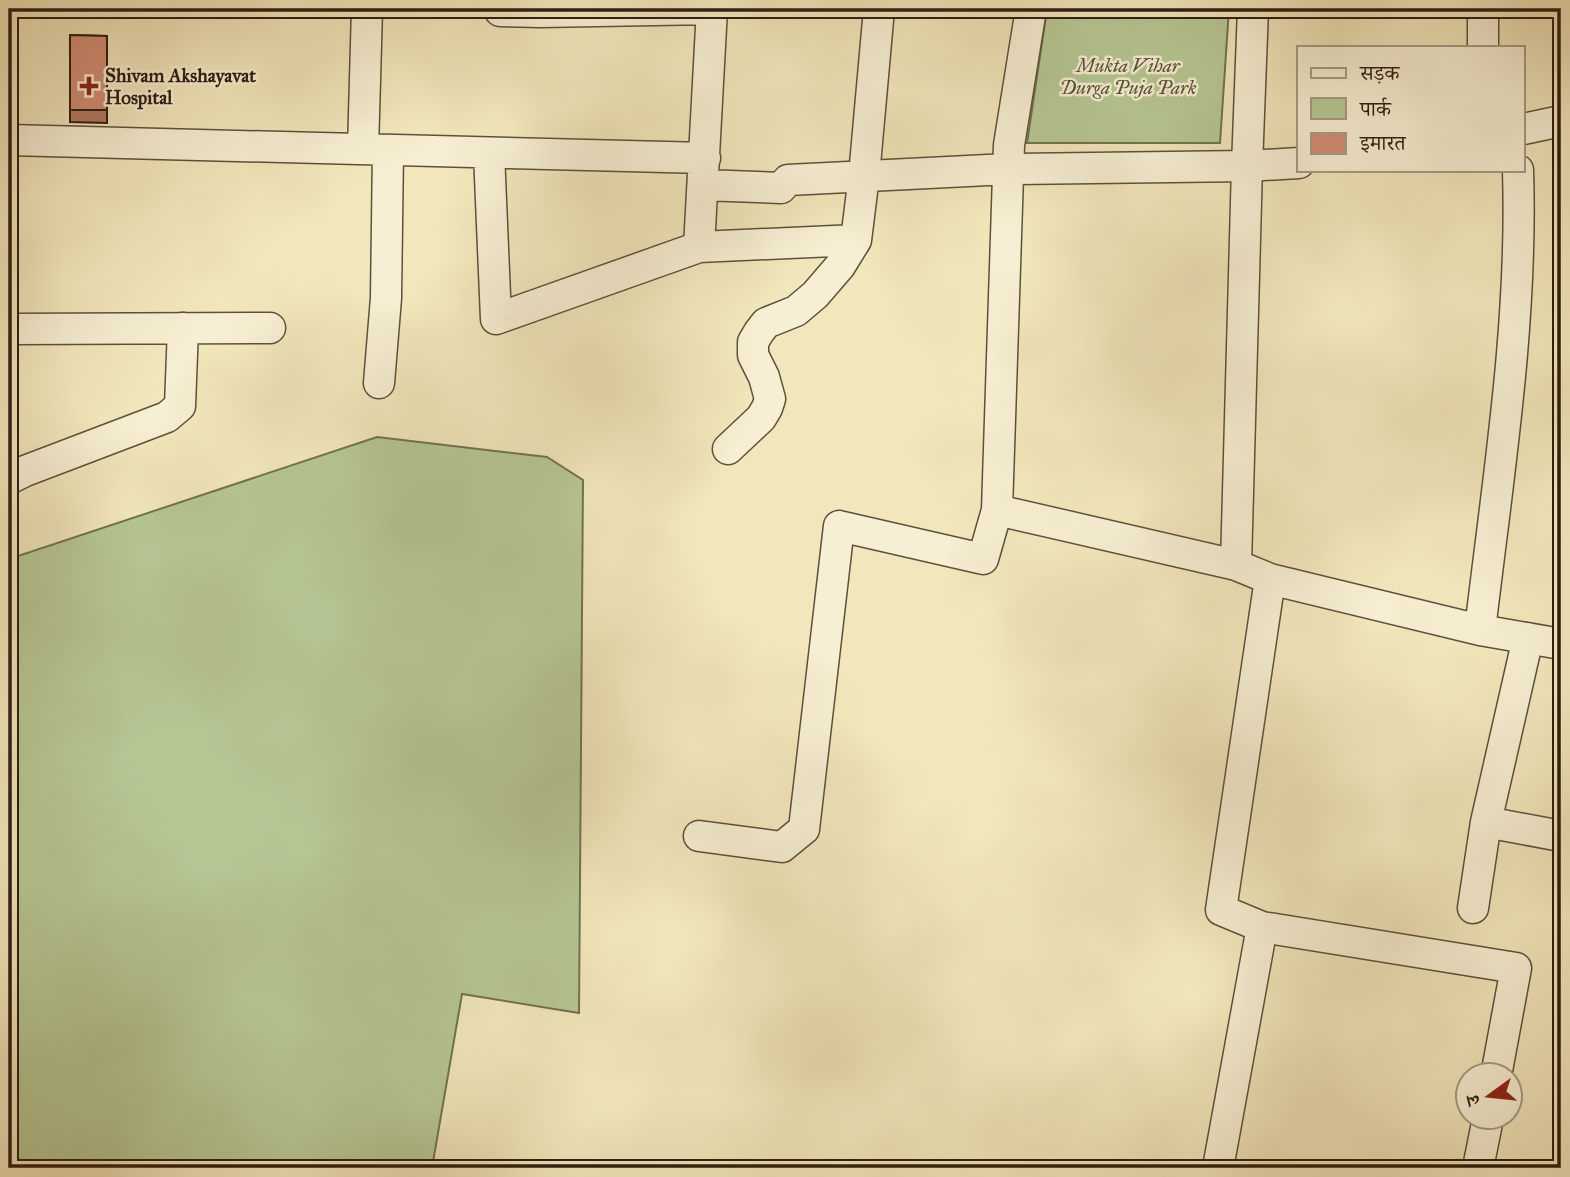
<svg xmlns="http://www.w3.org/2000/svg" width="1570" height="1177" font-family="'IM FELL Great Primer','Noto Serif Devanagari',serif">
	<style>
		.green { fill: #b6c794; stroke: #727252; stroke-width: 2 }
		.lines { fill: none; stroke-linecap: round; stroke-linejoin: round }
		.minor-casing { stroke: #5e503b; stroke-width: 33 }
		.minor { stroke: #f7efd3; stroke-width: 30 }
		.wall { fill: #b47964; stroke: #2d1e10; stroke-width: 2 }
		.building { fill: #d18d74; stroke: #2d1e10; stroke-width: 2 }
		.poi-dot { fill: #8f2418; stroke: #f7efd3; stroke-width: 2.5 }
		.labels { text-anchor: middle; stroke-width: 5; stroke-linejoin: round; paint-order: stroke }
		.park-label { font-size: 19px; font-style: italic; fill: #565138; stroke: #f7efd3 }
		.poi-label { font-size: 19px; font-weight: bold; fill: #2d1e10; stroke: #f7efd3; text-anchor: start }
	</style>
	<rect width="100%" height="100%" fill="#f2e7bc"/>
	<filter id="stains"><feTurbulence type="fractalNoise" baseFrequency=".00286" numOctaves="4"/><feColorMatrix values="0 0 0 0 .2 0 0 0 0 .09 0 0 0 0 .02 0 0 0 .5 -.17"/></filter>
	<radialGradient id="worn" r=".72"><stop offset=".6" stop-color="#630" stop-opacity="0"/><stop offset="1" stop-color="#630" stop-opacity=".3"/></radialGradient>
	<path class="green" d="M1047,9H1229L1220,143H1027Z
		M377,437L547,457L583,480L579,1013L462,994L432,1168H9V559Z"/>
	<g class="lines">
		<g class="minor-casing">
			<path id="minor" d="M540,9V12L712,9
				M1253,9L1247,166L1236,565L1270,579L1480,630L1561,644
				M500,11L540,12
				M1483,47V9
				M1523,129L1561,121
				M9,140L705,158
				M363,149L367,9
				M489,153L496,319L699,247L856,240
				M703,185L781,188L788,180L1008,169L1247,166L1299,163
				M699,247L712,9
				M9,329L270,328
				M379,383L386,298L388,150
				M728,449L761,418L767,408L770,399L764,377L753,355V342L759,332L766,323L796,311L815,295L840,266L856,240L864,176L879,9
				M9,479L25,471L167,417L180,406L183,328
				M997,510L1236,565
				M1270,579L1221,910L1262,927L1516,968L1496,1076
				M1480,630C1498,477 1523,324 1518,170
				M1528,638L1486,822L1561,836
				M699,836L782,847L804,829L839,526L983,559L997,510L1009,145L1031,9
				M1473,908L1486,822
				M1218,1168L1262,927
				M1478,1168L1488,1118"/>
		</g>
		<use href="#minor" class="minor"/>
	</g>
	<path class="wall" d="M70,35L107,36V123L70,122Z"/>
	<path class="building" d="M70,35L107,36V110H70Z"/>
	<path class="poi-dot" d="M85.5 75.5h7v7h7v7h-7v7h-7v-7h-7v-7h7z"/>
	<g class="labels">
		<g class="park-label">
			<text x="1128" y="72">Mukta Vihar<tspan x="1128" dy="22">Durga Puja Park</tspan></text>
		</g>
		<g class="poi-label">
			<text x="105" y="82">Shivam Akshayavat<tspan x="105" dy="22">Hospital</tspan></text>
		</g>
	</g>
	<rect width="1570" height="1177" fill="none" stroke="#f2e7bc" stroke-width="35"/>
	<rect x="10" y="10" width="1549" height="1156" fill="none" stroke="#2d1e10" stroke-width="3.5"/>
	<rect x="18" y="18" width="1535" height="1142" fill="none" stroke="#2d1e10" stroke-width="2"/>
	<rect x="1297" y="46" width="228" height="126" fill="#f7efd3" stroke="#a69b85" stroke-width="2"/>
	<rect x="1311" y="68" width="35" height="10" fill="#f7efd3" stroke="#a69b85" stroke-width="2"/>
	<text x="1360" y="80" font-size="21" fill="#2d1e10">सड़क</text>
	<rect x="1311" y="98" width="35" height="21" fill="#b6c794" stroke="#a69b85" stroke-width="2"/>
	<text x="1360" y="116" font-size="21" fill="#2d1e10">पार्क</text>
	<rect x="1311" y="133" width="35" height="21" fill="#d18d74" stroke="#a69b85" stroke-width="2"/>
	<text x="1360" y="150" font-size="21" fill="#2d1e10">इमारत</text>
	<g transform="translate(1489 1096) rotate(255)"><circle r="33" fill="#f7efd3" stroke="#a69b85" stroke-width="2"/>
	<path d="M0-5L12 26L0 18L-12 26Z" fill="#8f2418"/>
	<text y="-10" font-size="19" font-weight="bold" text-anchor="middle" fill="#2d1e10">उ</text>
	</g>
	<rect width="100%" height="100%" filter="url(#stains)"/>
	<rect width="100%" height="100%" fill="url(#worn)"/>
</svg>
